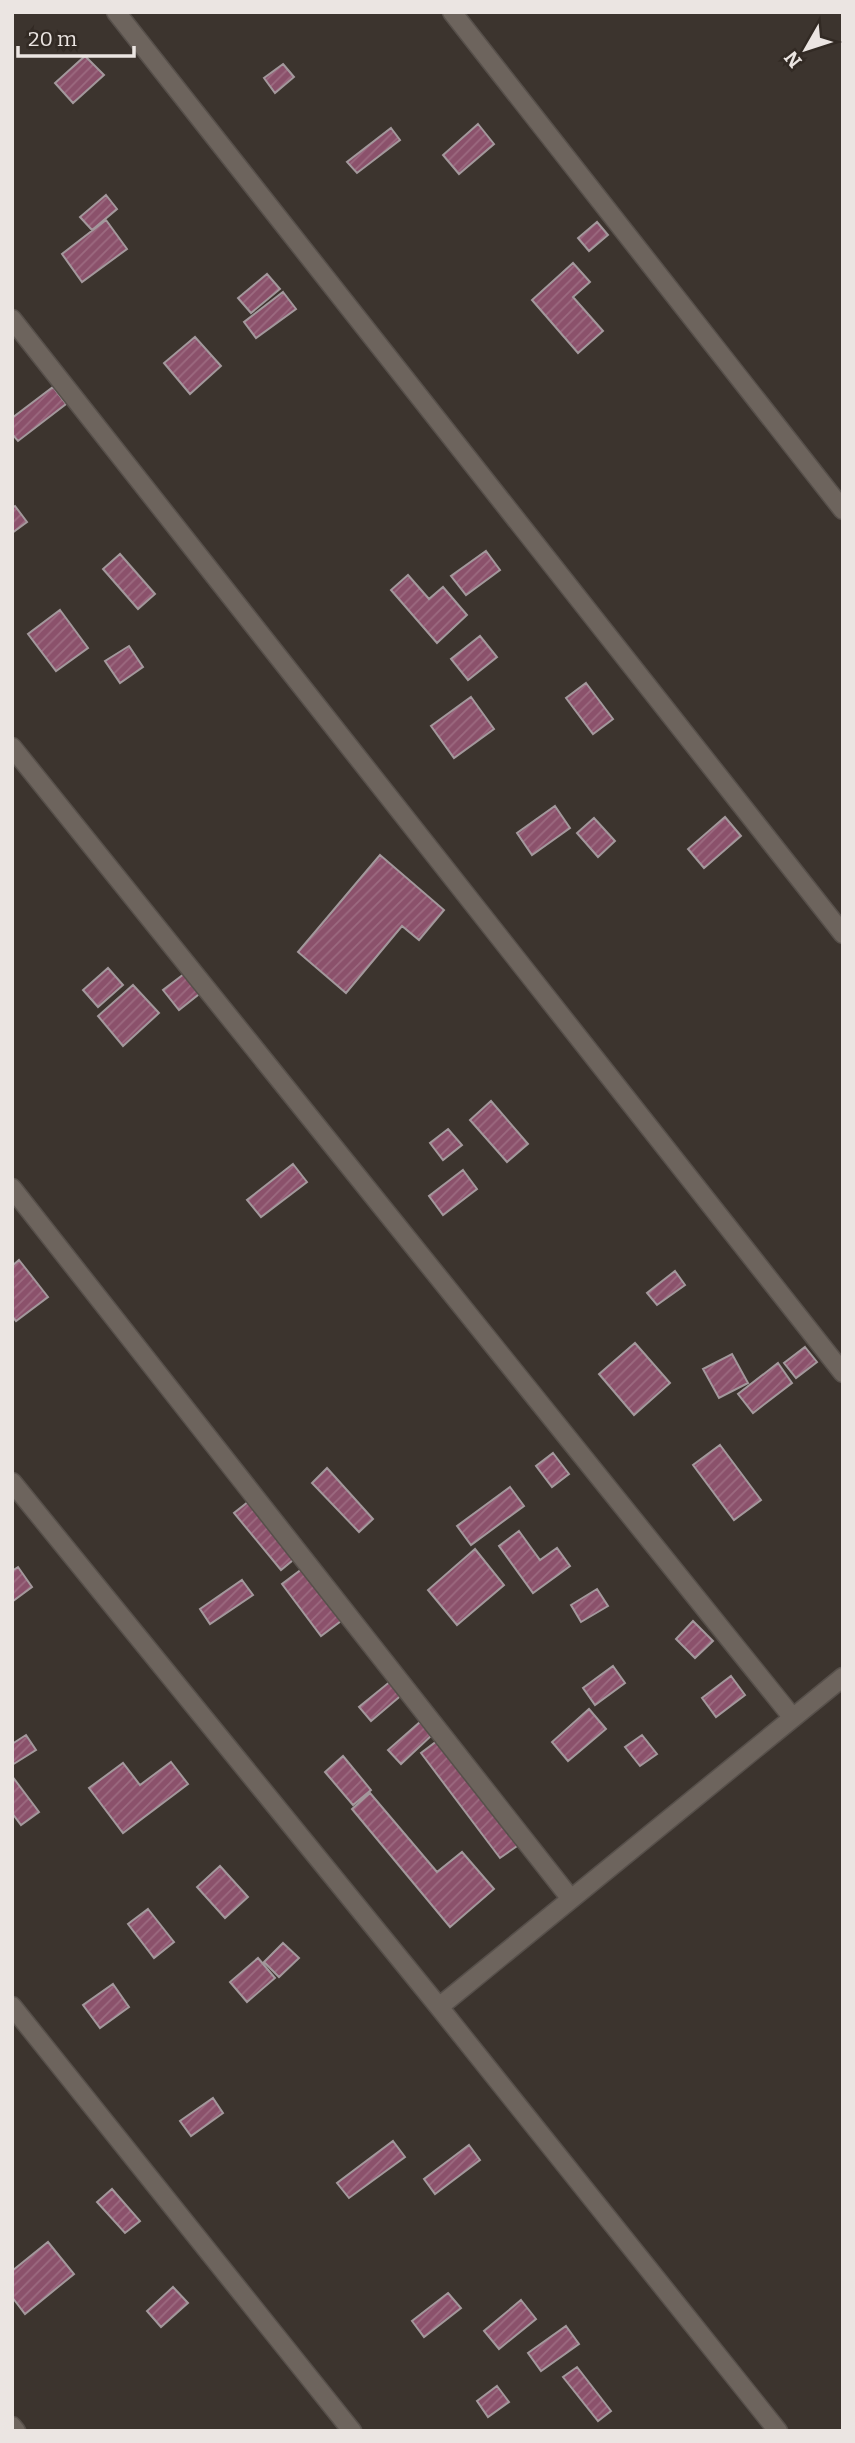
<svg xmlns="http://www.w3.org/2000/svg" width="855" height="2443" font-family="Bitter,serif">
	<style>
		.building { fill: url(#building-hatch); stroke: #a3989c; stroke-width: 2 }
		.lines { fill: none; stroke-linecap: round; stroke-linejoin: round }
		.street-casing { stroke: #57504b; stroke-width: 21 }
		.street { stroke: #6d645d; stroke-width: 18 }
	</style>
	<defs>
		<pattern id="building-hatch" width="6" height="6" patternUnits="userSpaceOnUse" patternTransform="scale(1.75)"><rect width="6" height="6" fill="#8b516b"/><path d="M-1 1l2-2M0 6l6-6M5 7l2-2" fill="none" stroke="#9c6a80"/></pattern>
	</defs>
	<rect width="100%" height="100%" fill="#3c342e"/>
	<path class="building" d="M85,56L104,75L73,103L55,83Z
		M283,64L294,77L275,93L264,78Z
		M478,124L494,144L459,174L443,155Z
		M391,128L400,140L357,173L347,162Z
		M106,195L117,209L92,230L80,217Z
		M106,220L127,249L82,282L62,254Z
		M597,222L608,235L589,251L578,238Z
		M573,263L590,282L573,297L603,331L578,353L532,300Z
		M267,274L280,289L251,313L238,298Z
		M283,292L296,309L256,338L244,322Z
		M195,337L221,366L190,394L164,363Z
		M53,387L66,404L18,441L12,434V418Z
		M15,506L27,522L12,533V508Z
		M486,551L500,570L466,595L451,576Z
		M120,554L155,594L138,609L103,569Z
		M408,575L429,599L443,587L467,615L437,643L391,590Z
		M60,610L88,648L56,671L28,634Z
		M480,636L497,657L468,680L451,659Z
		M129,646L143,667L120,683L105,661Z
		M586,683L613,719L593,734L566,698Z
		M471,697L494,729L454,758L431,726Z
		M555,806L570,828L532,855L517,833Z
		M725,817L741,836L704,868L688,849Z
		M594,818L615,841L598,857L577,833Z
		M380,855L444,910L419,940L402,926L346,993L298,952Z
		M197,964L213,983L179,1010L163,990Z
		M108,968L123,985L98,1007L83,990Z
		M133,985L159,1013L123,1046L98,1016Z
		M491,1101L528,1144L507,1162L470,1120Z
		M448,1129L462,1145L443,1160L430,1143Z
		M293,1164L307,1182L261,1217L247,1200Z
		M463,1170L477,1189L443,1215L429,1196Z
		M19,1260L48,1297L16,1321L12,1316V1266Z
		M675,1271L685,1285L657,1305L647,1293Z
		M635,1343L670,1383L634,1415L599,1374Z
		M805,1347L817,1362L796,1378L784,1363Z
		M732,1354L748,1383L719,1398L703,1369Z
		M778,1363L792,1383L753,1413L738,1394Z
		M720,1445L761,1500L734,1520L693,1465Z
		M553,1453L569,1474L552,1487L536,1466Z
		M327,1468L373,1519L359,1532L312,1483Z
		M510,1487L524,1506L471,1545L457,1526Z
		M253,1498L299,1555L281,1570L234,1513Z
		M519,1531L540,1560L557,1548L570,1566L533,1593L499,1546Z
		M475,1549L504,1585L457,1625L428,1590Z
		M306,1566L345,1618L321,1636L282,1584Z
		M18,1567L32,1587L13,1601L12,1571Z
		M242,1580L253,1595L210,1624L200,1609Z
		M597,1589L608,1606L581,1622L571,1605Z
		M693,1621L713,1641L695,1658L676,1639Z
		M613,1666L625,1683L595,1705L583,1688Z
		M731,1676L745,1695L716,1717L702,1698Z
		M392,1680L404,1693L371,1721L359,1707Z
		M589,1709L606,1729L568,1761L552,1742Z
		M420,1722L432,1735L401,1764L388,1750Z
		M26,1735L36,1750L12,1765V1744Z
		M642,1735L657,1754L640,1766L625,1747Z
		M441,1738L520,1844L500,1858L421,1753Z
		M343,1756L371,1790L353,1805L325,1772Z
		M171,1762L188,1784L123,1833L89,1788L123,1763L140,1785Z
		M12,1776L39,1812L21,1825L12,1813Z
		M370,1793L437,1872L462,1852L494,1889L450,1927L352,1809Z
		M220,1866L248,1897L225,1918L197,1887Z
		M148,1909L174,1942L154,1958L128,1924Z
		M283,1943L299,1958L279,1977L264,1962Z
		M258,1958L275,1978L247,2002L230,1982Z
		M113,1984L129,2007L100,2028L83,2005Z
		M213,2098L223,2113L191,2136L180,2121Z
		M393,2141L405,2157L349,2198L337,2183Z
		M469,2145L480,2160L435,2194L424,2179Z
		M112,2189L140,2221L125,2233L97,2202Z
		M48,2242L74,2274L25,2314L12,2297V2271Z
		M173,2287L188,2303L161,2327L147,2311Z
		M448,2293L461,2308L424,2337L412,2321Z
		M521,2300L536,2319L499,2349L484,2331Z
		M566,2326L579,2344L541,2371L528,2353Z
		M577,2367L611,2411L598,2421L563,2377Z
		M497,2386L509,2402L488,2417L477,2401Z"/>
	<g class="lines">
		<g class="street-casing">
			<path id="street" d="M116,12L843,934
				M452,12L843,510
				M12,319L843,1373
				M12,747L793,1718
				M12,1188L571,1899
				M12,1482L439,2007L778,2431
				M12,2006L352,2431
				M439,2007L843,1677
				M12,2426L16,2431"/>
		</g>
		<use href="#street" class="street"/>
	</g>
	<rect width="855" height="2443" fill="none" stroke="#ebe5e2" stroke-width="28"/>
	<g transform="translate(806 49) rotate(231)" stroke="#322a24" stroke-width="5" paint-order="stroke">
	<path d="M0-5L12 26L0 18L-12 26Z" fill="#ebe5e2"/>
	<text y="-10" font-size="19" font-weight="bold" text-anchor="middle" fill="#ebe5e2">N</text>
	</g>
	<path d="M18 46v10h116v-10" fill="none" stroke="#ebe5e2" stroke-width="3.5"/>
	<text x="28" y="46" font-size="21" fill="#ebe5e2" stroke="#322a24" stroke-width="5" paint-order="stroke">20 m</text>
</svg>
